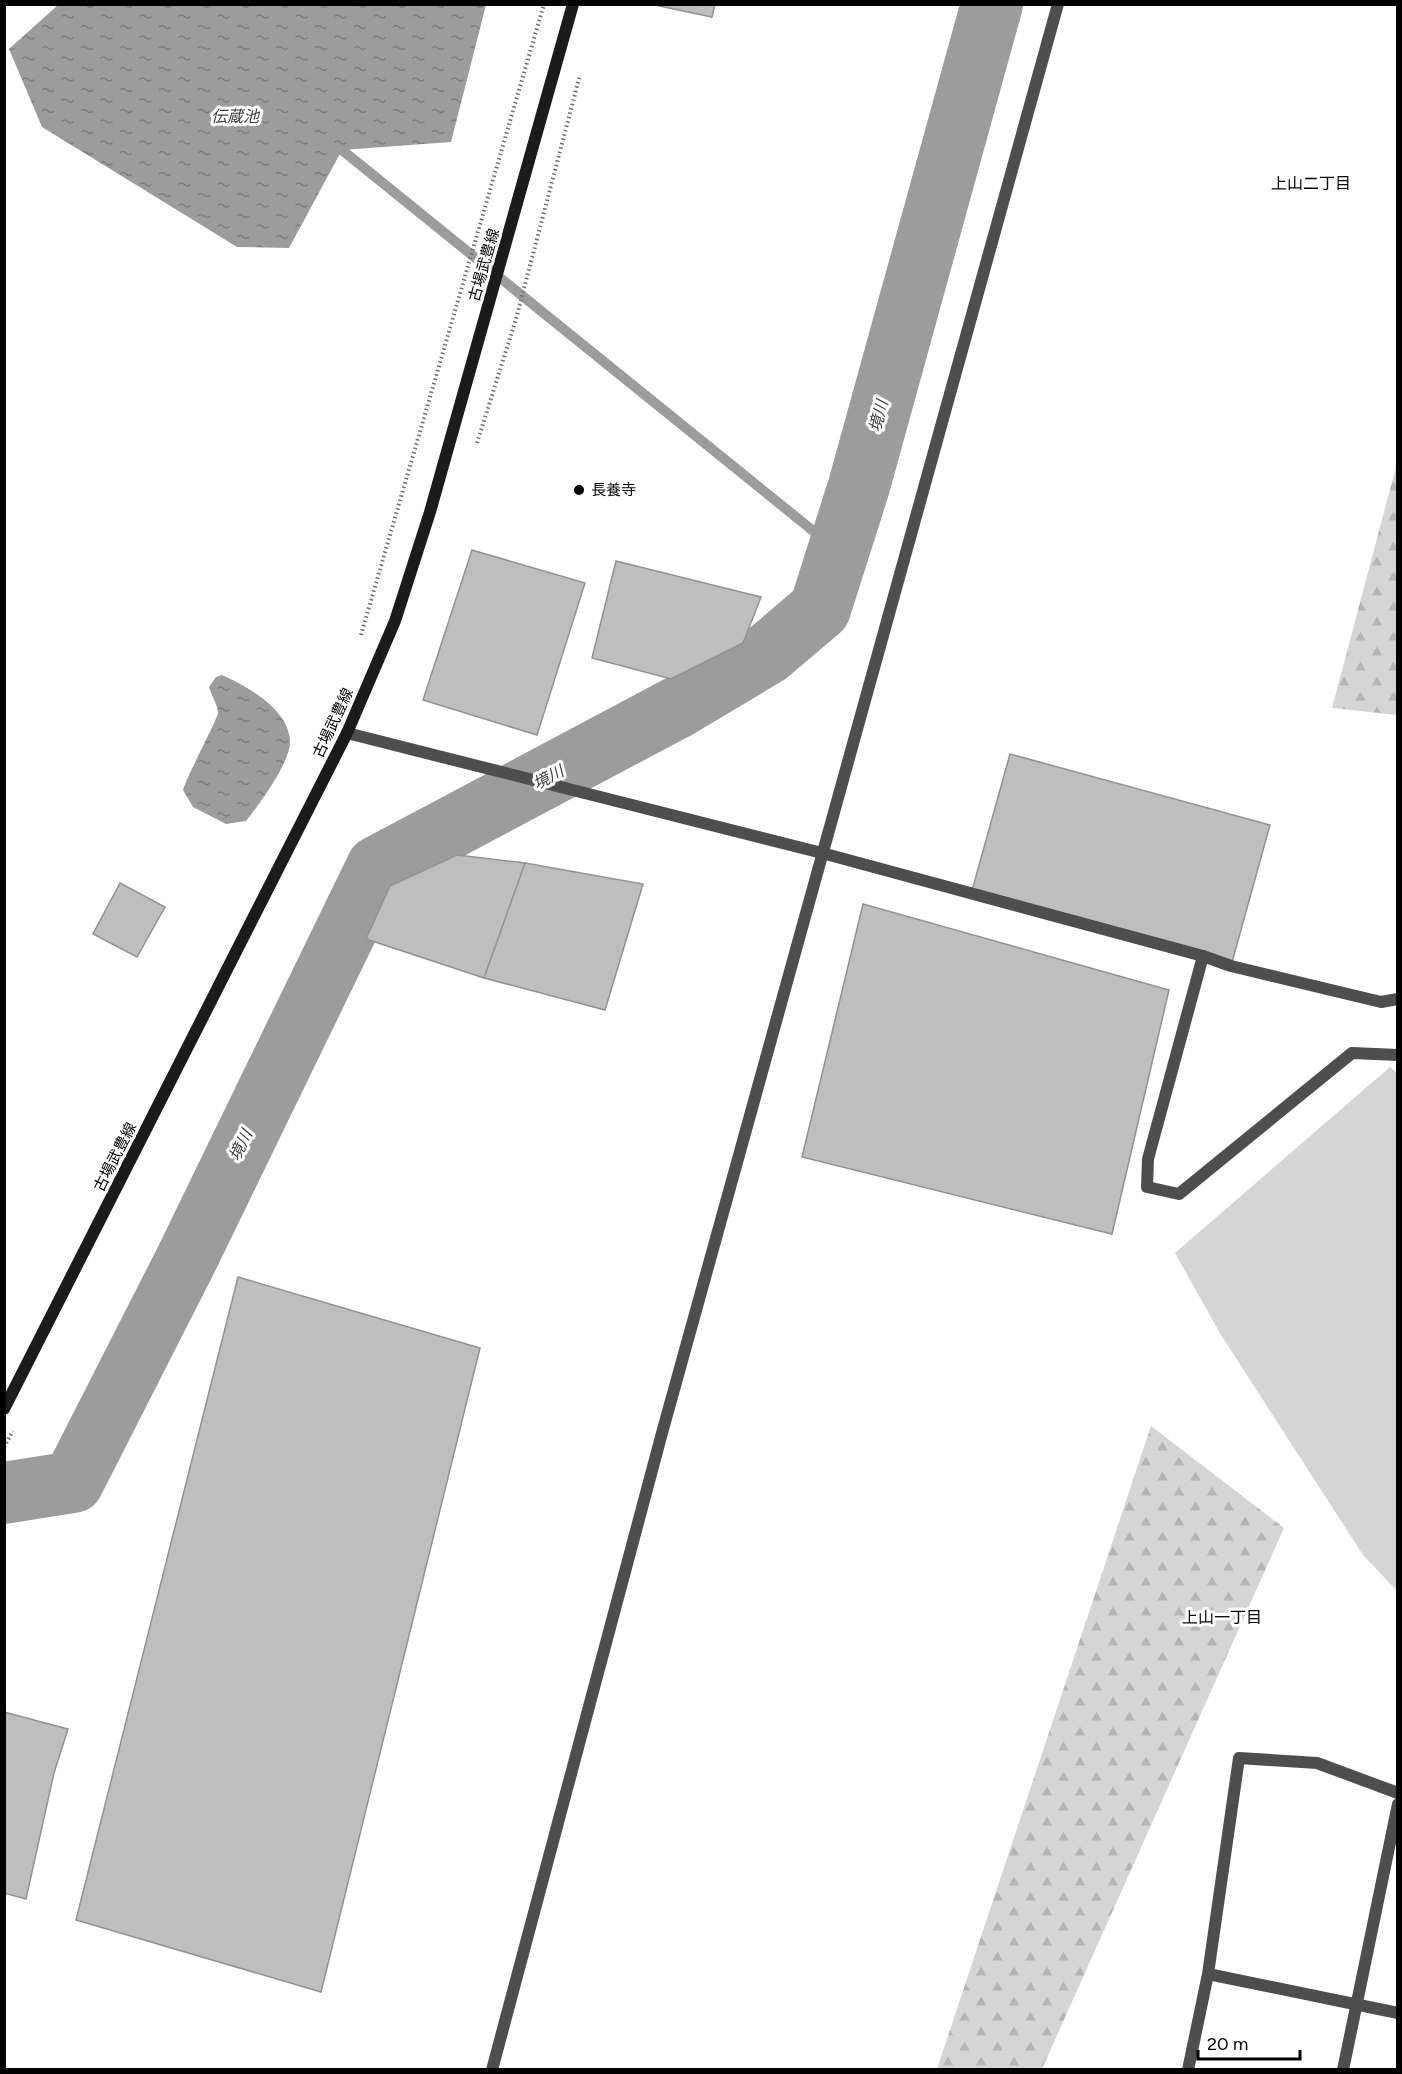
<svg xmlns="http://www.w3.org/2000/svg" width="1402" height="2074" font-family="Figtree,'Noto Sans JP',sans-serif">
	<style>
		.green { fill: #d5d5d5 }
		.forest { fill: url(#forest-firs) }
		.water { fill: url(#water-ripples) }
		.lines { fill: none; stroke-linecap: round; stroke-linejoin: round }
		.stream { stroke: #9c9c9c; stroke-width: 10 }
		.river { stroke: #9c9c9c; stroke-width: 62 }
		.building { fill: #bebebe; stroke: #929292; stroke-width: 1.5 }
		.path { stroke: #707070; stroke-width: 4; stroke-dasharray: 1.5 3; stroke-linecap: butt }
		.service { stroke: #4e4e4e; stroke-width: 12 }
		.minor { stroke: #4e4e4e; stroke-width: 12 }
		.secondary { stroke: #1b1b1b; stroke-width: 12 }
		.poi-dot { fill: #000; stroke: #fff; stroke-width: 2 }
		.labels { text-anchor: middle; stroke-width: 6; stroke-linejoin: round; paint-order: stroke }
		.street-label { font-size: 15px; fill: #000; stroke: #fff }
		.poi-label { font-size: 15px; fill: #000; stroke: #fff; text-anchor: start }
		.water-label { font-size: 16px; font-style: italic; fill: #3d3d3d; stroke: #fff }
		.neighbourhood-label { font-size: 16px; fill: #000; stroke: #fff }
	</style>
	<defs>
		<pattern id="forest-firs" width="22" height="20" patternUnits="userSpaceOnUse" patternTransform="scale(1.5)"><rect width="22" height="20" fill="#d5d5d5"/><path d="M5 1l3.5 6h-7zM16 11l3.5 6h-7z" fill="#b5b5b5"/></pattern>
		<pattern id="water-ripples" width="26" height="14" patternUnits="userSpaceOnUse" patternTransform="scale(1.5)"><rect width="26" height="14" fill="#9c9c9c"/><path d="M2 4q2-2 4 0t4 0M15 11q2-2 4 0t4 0" fill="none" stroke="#7d7d7d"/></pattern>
	</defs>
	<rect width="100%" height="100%" fill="#fff"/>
	<path class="green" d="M1390,1067L1398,1074L1397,1591L1363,1555L1221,1335L1175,1253Z"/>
	<path class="forest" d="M1397,463V715L1332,708Z
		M1151,1426L1284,1528L1042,2069H937Z"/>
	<path class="water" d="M58,5V4L486,5L451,142L342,150L289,248L237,247L42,127L9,49Z
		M222,675C247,686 288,709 290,740C292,760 259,805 246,821L226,824L193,807L183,790C187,776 218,718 218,713C218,705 211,695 209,687L216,677Z"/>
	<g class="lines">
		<path class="stream" d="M342,150L838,551"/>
		<path class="river" d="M4,1493L73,1482L186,1260L377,867L680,706L767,654L820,609L859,486L992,4"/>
	</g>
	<path class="building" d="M650,4H715L712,17Z
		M472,550L585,583L537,735L423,700Z
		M616,561L761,597L743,643L671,679L592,658Z
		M1010,754L1270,825L1231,966L971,894Z
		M457,855L525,863L484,978L366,939L390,886Z
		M525,863L643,884L605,1010L484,978Z
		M120,883L165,907L137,957L93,934Z
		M863,904L1169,990L1112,1234L802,1157Z
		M238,1277L480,1348L321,1992L76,1920Z
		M4,1712L68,1729L54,1773L26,1899L4,1893Z"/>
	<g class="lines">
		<path class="path" d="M477,443L516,319L580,75
			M361,635L544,4
			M4,1447L13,1431"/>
		<path class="service" d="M1203,956L1148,1159L1147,1187L1179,1194L1352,1053L1398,1055"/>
		<path class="minor" d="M347,733L822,853L1203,956L1231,966L1381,1002L1398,999
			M1208,1974L1398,2013
			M492,2070L662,1433L1058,4
			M1188,2070L1208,1974L1239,1758L1317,1763L1398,1793
			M1343,2070L1398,1804"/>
		<path class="secondary" d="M4,1409L347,733L395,621L430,512L573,4"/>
	</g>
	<circle class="poi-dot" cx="579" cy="490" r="6"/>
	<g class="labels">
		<g class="street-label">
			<text transform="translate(484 265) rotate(-74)" y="5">古場武豊線</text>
			<text transform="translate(333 723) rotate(-65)" y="5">古場武豊線</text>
			<text transform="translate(115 1157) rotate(-63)" y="5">古場武豊線</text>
		</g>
		<g class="poi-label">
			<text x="591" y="495">長養寺</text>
		</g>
		<g class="water-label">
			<text x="235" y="122">伝蔵池</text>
			<text transform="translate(878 416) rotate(-75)" y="6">境川</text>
			<text transform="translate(548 777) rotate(-28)" y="6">境川</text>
			<text transform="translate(240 1145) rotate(-64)" y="6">境川</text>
		</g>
		<g class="neighbourhood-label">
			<text x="1311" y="189">上山二丁目</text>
			<text x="1222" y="1623">上山一丁目</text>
		</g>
	</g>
	<rect width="1402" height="2074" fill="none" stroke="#000000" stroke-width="12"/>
	<path d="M1198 2050v9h102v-9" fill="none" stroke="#000000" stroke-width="3"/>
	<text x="1207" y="2050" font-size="18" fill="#000000" stroke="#ffffff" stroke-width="4.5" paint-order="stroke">20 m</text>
</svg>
